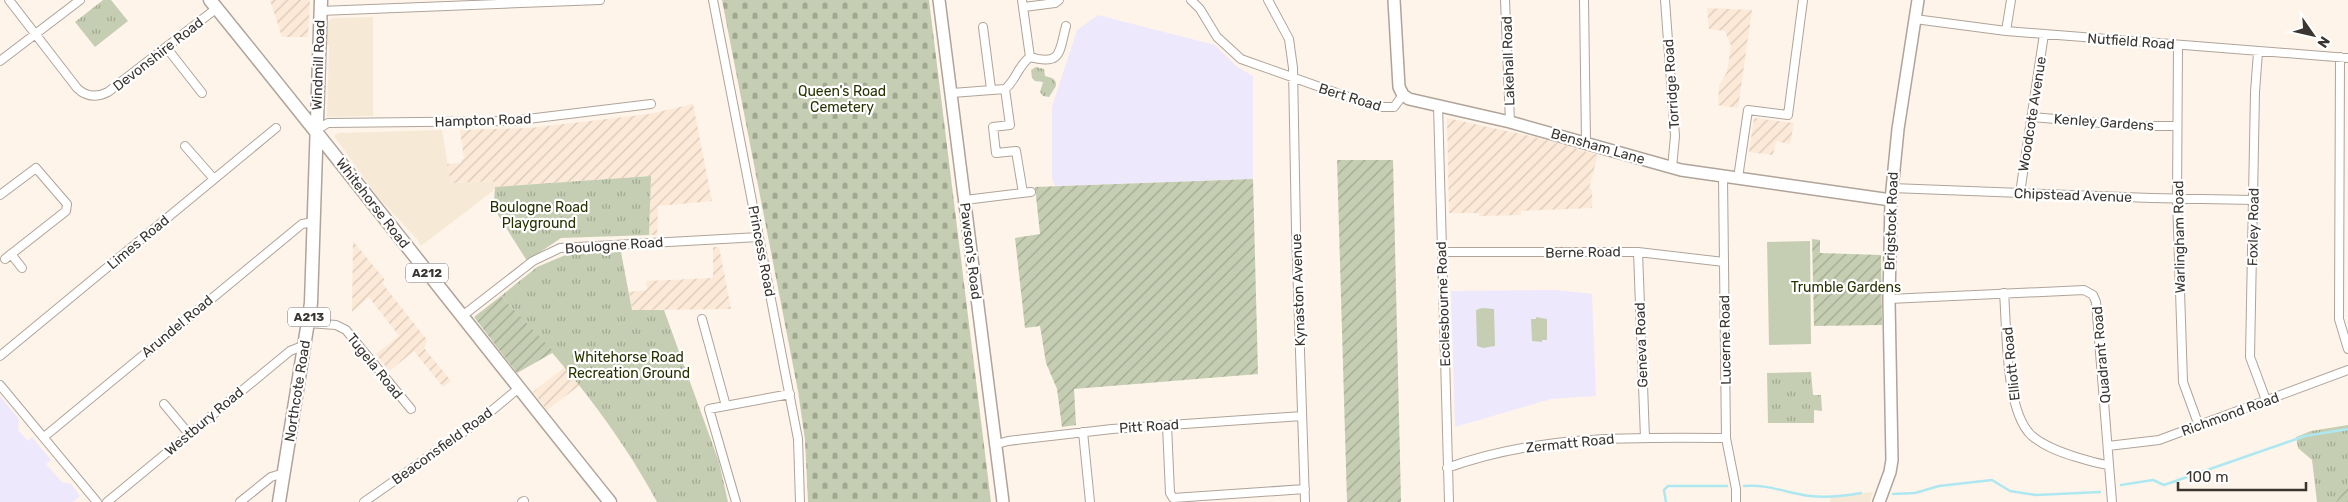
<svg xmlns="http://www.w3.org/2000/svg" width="2348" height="502" font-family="Rubik,sans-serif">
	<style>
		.commercial { fill: #f6ead6 }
		.industrial { fill: url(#industrial-furrows) }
		.education { fill: #eee8fd }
		.cemetery { fill: url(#cemetery-stones) }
		.park { fill: url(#park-tufts) }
		.garden { fill: url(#garden-furrows) }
		.pitch { fill: #c5ceb2 }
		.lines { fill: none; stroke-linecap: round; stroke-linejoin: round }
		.stream { stroke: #ade8f0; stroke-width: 2.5 }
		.street-casing { stroke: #b0a499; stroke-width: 10 }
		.secondary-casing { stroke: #b0a499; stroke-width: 14 }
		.primary-casing { stroke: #b0a499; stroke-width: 15 }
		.street { stroke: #fff; stroke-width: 8 }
		.secondary { stroke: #fff; stroke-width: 11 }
		.primary { stroke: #fff; stroke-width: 12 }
		.labels { text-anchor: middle; stroke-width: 4.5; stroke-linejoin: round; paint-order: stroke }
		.shield { fill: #fff; stroke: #75726e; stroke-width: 1 }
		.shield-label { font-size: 12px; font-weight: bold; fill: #3a3530 }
		.street-label { font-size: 14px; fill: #3a3530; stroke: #fff }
		.park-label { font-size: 14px; fill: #273200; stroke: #fff }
	</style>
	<defs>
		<pattern id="industrial-furrows" width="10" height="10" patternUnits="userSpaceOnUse" patternTransform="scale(1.25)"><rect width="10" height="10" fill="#fce9d7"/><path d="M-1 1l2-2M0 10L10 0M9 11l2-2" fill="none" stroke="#d9c8b9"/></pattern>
		<pattern id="cemetery-stones" width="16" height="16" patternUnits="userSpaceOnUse" patternTransform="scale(1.25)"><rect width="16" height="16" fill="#c5ceb2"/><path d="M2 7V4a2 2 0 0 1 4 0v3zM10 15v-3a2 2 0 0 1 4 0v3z" fill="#a1a891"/></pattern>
		<pattern id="park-tufts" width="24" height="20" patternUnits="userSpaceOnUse" patternTransform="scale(1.25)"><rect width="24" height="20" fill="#c5ceb2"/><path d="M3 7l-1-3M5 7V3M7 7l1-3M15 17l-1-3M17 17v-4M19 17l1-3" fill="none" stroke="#a1a891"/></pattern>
		<pattern id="garden-furrows" width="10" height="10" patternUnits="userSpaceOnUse" patternTransform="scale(1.25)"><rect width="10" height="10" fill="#c5ceb2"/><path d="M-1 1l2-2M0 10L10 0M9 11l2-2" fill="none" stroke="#a1a891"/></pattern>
	</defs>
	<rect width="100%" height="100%" fill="#fef4ea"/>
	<path class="commercial" d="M373,17V116L327,117L329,46L326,45L327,22L332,18Z
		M442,130L451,183L493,181L495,187L493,191L421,246L416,238L377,196L334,136L338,133Z
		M1873,492L1870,502H1830L1831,496Z"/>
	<path class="industrial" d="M270,0H310L308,37H282Z
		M1707,8L1752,10L1738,108L1718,105L1719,86L1727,72L1731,46L1725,31L1709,29Z
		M693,104L712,201L658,206L657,235H649L651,176L495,187L493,181L451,183L447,164L461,163V159H464L460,130L530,128L649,114Z
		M1447,118L1543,139L1598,155L1589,188L1592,190V208L1521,211V215L1479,216V213H1449Z
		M1754,118L1794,123L1790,144L1776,141L1773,155L1749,152Z
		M353,241L385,280L382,283L427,340L424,348L451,381L443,387L414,351L389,371L376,354L399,336L369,297L352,312Z
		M713,247H719L731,309L632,310L629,292L647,290L646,281L713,278Z
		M565,367L580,385L547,410L533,392Z"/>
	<path class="education" d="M1098,15L1215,45L1236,66L1253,76V179L1055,186L1052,179V107L1077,30Z
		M1556,290L1592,294L1596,396L1551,399L1455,427L1451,291Z
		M0,396L19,419L18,430L28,441L32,437L51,460L46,464L62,482L71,484L80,496L73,502H0Z"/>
	<path class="cemetery" d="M722,0H929L991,502H808L805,440L798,391Z"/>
	<path class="park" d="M103,0H111L128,21L95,47L75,22Z
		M1036,67L1044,69L1045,76C1052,78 1056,78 1056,86L1049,97L1043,96L1040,92L1043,82L1035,81L1032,78L1031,70Z
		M651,176L649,235L561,238L527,261L490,202L494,201L495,187Z
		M621,252L632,310H664L719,462L728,502H657C615,424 561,360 501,296L537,267L568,254Z
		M1811,372L1813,395H1821L1822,411L1814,410V423H1768L1767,373Z
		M2348,425V502H2317L2312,460L2298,448L2296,437L2311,431Z"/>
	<path class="garden" d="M1337,160H1393L1401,502H1347Z
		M1253,179L1258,374L1074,389L1076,425L1062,427L1057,389L1046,363L1040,326L1025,328L1015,238L1040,234L1035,187Z
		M1812,239L1820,240V253L1881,255L1882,325L1814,326Z
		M501,296L554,352L517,373L474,317Z
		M2348,485V502H2336Z"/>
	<path class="pitch" d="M1810,241L1811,344L1769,345L1767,242Z
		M1482,308L1494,309L1495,346L1483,348L1477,346L1476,310Z
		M1536,317L1547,319V340H1542V342L1532,341L1531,319H1536Z"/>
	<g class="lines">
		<path class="stream" d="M2121,485L2153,480L2164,485L2305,436L2348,429
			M1744,486C1768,484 1787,493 1810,496C1827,498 1844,496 1861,493
			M1893,494L1915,493L1939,486L1992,480L2010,491L2036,495L2100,492
			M1666,502L1664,490L1668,486H1727"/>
		<g class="street-casing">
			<path id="street" d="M9,0L77,88C86,97 96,98 108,92L217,8
				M713,0L798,439L800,502
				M1191,0L1200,9L1217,37L1241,59L1376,107H1394L1403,95
				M1268,0L1289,39L1293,68L1296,231L1305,502
				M1505,0L1510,122
				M1584,0L1586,142
				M1665,0L1675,136L1672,168
				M1024,7L1055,3L1059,0
				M320,11L600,0
				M1915,19L2006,31L2348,58
				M983,27L991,89
				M2006,31L2011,0
				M2178,45L2177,199L2183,382L2199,426
				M166,47L202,93
				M2258,52L2255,92L2250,357L2266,400
				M1030,57C1062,66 1059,52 1066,26
				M2340,57L2339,319L2348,349
				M0,61L80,0
				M1005,89L1010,125L993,127L996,153L1016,151L1023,193
				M952,93L1005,89C1017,79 1017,67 1030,57L1022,0
				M1438,105L1449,502
				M2032,117L2136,126H2177
				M316,130L328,123L511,121L651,104
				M185,146L214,179
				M1723,177L1726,438L1736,489V502
				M1738,178L1748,110L1788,115L1803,0
				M1892,188L2151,198L2254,200
				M2020,193L2044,34
				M0,195L36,168L67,204L66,211L5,259
				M965,200L1031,192
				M1442,252H1638L1724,262
				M1638,252L1645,438
				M11,254L22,268
				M2004,293C2007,329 2005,410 2031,435C2043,446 2060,452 2076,457C2087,460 2097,464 2109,465
				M1889,299L2084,290L2093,295L2096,302L2112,502
				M461,317L533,261L560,248L759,237
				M702,319L726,406
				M308,323L336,325L346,330L411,409
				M0,356L276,128
				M0,385L97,502
				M164,404L189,434
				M1167,425L1170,493L1173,498L1305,489
				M1083,432L1090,502
				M44,437L302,224L314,222
				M997,444L1008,441L1112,429L1302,416
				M2108,446L2159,440L2348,370
				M1447,468C1537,435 1632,437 1726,438
				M107,502L290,351L305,345
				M240,502L271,477L284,473
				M364,502L478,422L519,388
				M522,502L524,501
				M736,502L709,409L790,394"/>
		</g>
		<g class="secondary-casing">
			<path id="secondary" d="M939,0L1003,502
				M1394,0L1399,87L1403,95L1409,99L1510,122L1681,170L1891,200
				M1879,502L1890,472L1892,460L1889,301L1891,200L1898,129L1918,0"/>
		</g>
		<g class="primary-casing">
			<path id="primary" d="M210,0C345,166 476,335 610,502
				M279,502L311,303L321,0"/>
		</g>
		<use href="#street" class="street"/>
		<use href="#secondary" class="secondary"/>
		<use href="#primary" class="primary"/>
	</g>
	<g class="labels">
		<g class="shield">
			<rect x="406" y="263.5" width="42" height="19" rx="4"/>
			<rect x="288" y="307.5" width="42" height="19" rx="4"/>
		</g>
		<g class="shield-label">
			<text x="427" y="277">A212</text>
			<text x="309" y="321">A213</text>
		</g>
		<g class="street-label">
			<text transform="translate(2131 41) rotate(4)" y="5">Nutfield Road</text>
			<text transform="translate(158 54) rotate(-38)" y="5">Devonshire Road</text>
			<text transform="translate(1508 61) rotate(-92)" y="5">Lakehall Road</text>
			<text transform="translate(318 65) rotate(-88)" y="5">Windmill Road</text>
			<text transform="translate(1671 84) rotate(-94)" y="5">Torridge Road</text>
			<text transform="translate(1350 97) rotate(17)" y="5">Bert Road</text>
			<text transform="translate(2032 114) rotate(-81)" y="5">Woodcote Avenue</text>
			<text transform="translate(483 120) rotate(-2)" y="5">Hampton Road</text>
			<text transform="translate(2104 122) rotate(4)" y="5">Kenley Gardens</text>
			<text transform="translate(1598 146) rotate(16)" y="5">Bensham Lane</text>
			<text transform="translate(2073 195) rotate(2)" y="5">Chipstead Avenue</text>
			<text transform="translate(373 203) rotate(52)" y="5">Whitehorse Road</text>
			<text transform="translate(1891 221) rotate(-88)" y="5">Brigstock Road</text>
			<text transform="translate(2253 227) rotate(-89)" y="5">Foxley Road</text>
			<text transform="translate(2179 237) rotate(-91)" y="5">Warlingham Road</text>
			<text transform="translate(138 242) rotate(-40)" y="5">Limes Road</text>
			<text transform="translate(614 245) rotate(-4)" y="5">Boulogne Road</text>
			<text transform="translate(762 251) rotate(79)" y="5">Princess Road</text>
			<text transform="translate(971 251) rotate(83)" y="5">Pawson's Road</text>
			<text transform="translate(1583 252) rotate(-1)" y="5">Berne Road</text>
			<text transform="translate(1298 290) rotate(-92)" y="5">Kynaston Avenue</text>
			<text transform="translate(1443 304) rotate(-92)" y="5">Ecclesbourne Road</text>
			<text transform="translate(177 326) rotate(-40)" y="5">Arundel Road</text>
			<text transform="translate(1725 340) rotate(-91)" y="5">Lucerne Road</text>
			<text transform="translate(1641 345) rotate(-92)" y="5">Geneva Road</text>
			<text transform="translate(2101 355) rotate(-95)" y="5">Quadrant Road</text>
			<text transform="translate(2011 364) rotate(-96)" y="5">Elliott Road</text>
			<text transform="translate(375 366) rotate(51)" y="5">Tugela Road</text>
			<text transform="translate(297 391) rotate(-81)" y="5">Northcote Road</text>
			<text transform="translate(2230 414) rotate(-20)" y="5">Richmond Road</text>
			<text transform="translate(204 421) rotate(-40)" y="5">Westbury Road</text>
			<text transform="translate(1149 426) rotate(-4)" y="5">Pitt Road</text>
			<text transform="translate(1570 443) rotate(-6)" y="5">Zermatt Road</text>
			<text transform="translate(442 446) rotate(-36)" y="5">Beaconsfield Road</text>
		</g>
		<g class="park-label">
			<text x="842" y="96">Queen's Road<tspan x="842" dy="16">Cemetery</tspan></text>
			<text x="539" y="212">Boulogne Road<tspan x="539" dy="16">Playground</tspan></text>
			<text x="1846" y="292">Trumble Gardens</text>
			<text x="629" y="362">Whitehorse Road<tspan x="629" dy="16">Recreation Ground</tspan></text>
		</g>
	</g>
	<g transform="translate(2313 35) rotate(124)" stroke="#ffffff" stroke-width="4" paint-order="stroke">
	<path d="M0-4L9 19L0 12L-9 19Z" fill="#3a3530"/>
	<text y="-8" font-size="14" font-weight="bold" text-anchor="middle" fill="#3a3530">N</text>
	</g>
	<path d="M2178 482v8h128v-8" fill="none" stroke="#3a3530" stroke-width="2.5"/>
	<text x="2186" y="482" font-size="15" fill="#3a3530" stroke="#ffffff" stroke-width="4" paint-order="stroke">100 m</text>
</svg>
